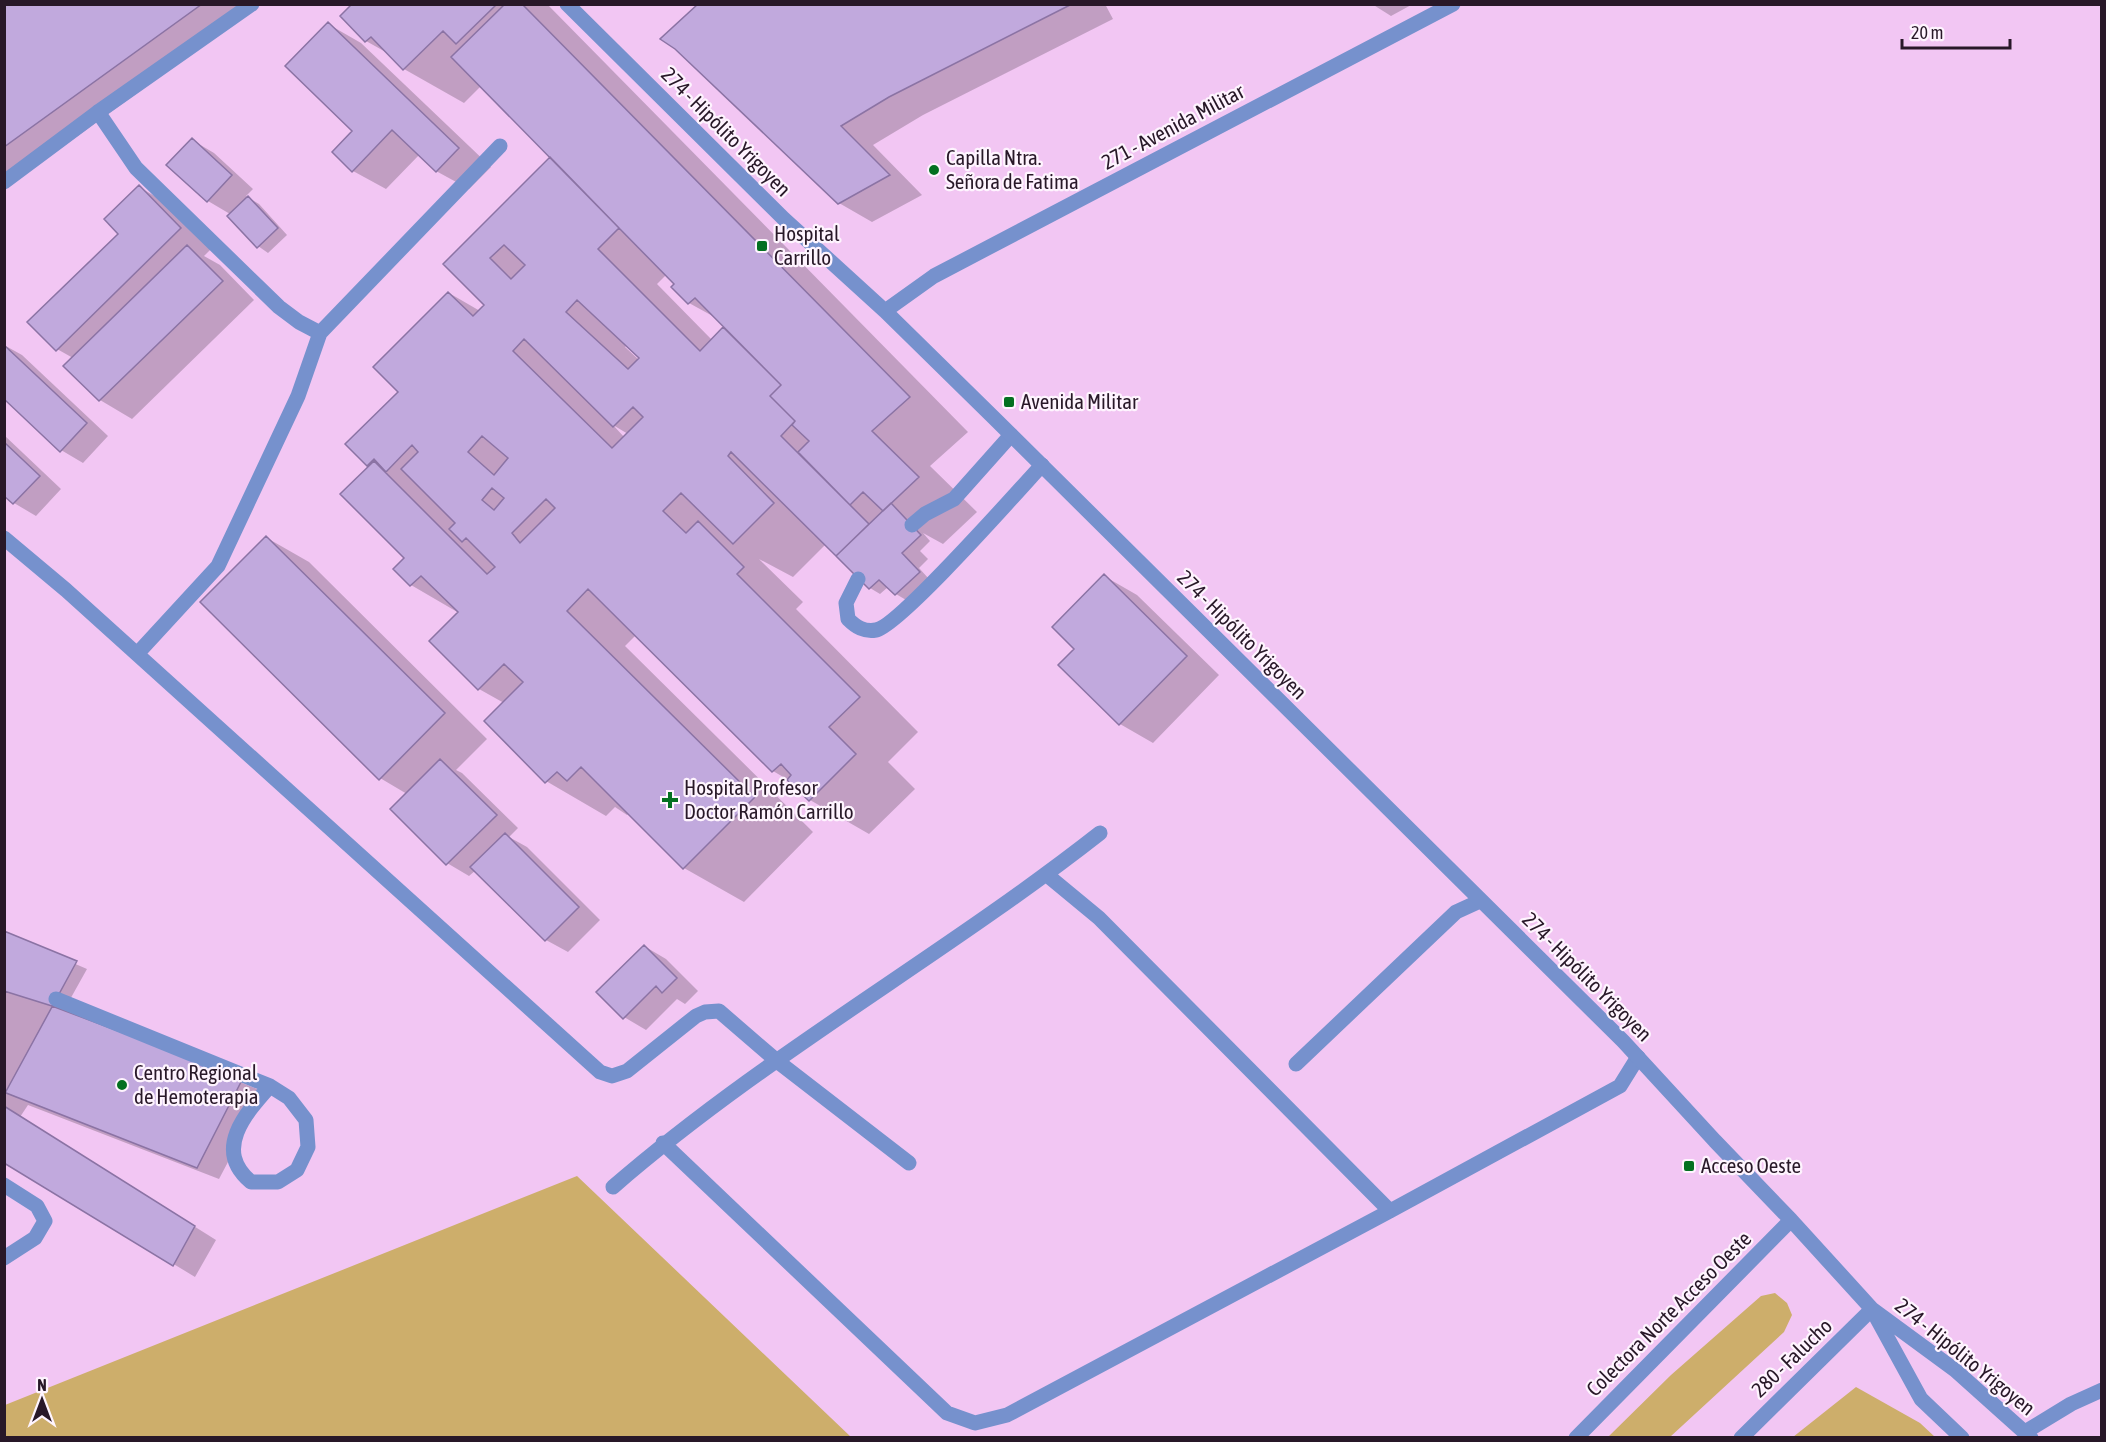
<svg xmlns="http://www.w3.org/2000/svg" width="2106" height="1442" font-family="'Asap Condensed',sans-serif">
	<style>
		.green { fill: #cdae6b }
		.shadow { fill: #0003; fill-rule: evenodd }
		.building { fill: #c1a9dd; stroke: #8b73a4; stroke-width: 1.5; fill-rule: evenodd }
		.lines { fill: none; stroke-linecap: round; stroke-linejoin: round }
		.service { stroke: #7691cd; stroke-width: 15 }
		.minor { stroke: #7691cd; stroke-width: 15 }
		.tertiary { stroke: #7691cd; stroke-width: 15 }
		.poi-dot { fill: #047021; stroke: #fef4fe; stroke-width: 2 }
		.labels { text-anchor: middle; stroke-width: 4.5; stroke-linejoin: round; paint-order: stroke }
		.street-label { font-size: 21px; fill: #281828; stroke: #fef4fe }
		.poi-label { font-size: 21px; fill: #281828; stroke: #fef4fe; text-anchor: start }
	</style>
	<rect width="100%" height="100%" fill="#f2c6f3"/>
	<path class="green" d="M577,1176L851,1437H5V1405Z
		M1775,1293L1787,1303L1792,1315L1784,1332L1670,1437H1608L1671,1375L1761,1296Z
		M1856,1387L1920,1423L1935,1437H1793Z"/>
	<path class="shadow" d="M4,4H261L4,189Z
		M354,4H547L968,432L930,466L977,512L943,544L923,533L930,541L920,551L928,559L919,568L929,579L906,600L896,594L888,587L880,594L870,588L826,544L793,577L759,559L803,602L796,609L918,732L888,762L915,789L869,834L810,800L790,781L773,771L636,635L625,646L813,832L744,902L684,868L629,813L627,815L615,807L606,816L546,781L504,703L479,689L431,641L459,613L411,585L395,569L406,558L371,466L348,444L400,392L449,293L480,311L486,305L445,264L552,157L481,86L464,103L404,69L391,55L366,41L342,16ZM667,274L676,284L673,287L689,303L718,319L725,327L712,340L657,284ZM627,345L641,358L639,360L625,347ZM613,425L628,434L625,438Z
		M700,4H1105L1113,19L923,115L873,145L922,195L872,222L839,203Z
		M1372,4H1413L1391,16Z
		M328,24L361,43L491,167L469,189L436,171L420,154L386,189L353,171L355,131Z
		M192,140L214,153L253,189L246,196L259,204L287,235L268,253L258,246L230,214L208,201Z
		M139,187L172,206L213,247L204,256L220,265L254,300L132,419L100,400L73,358L57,349L120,234Z
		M4,345L22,355L108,436L83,463L61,450L4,397Z
		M4,435L61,489L36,516L14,503L4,494Z
		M267,538L309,562L487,739L456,770L462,773L518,828L509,837L527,847L600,920L568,952L546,940L476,870L469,876L447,863L407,794L380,778Z
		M1104,576L1137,595L1219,675L1153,743L1120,724L1077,649Z
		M4,933L87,969L63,1012L265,1092L219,1179L28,1105L20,1117L216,1240L195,1277L4,1161Z
		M644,946L666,959L698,991L685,1004L677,999L646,1030L624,1017Z"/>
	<path class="building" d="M4,4H202L4,147Z
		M352,4H497L456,44L443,31L403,70L371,37L365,42L340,16Z
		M505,4H522L910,397L872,431L919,477L883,511L863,492L850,505L798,452L809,441L792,425L795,421L770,396L781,385L695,298L688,304L671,287L674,284L451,57Z
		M698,4H1072L889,97L841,126L890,175L838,204L675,49L660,39Z
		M328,22L459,148L436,172L392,130L352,172L332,152L352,131L285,66Z
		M192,138L232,175L207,202L166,165Z
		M550,157L619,228L598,249L700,351L723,327L781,385L770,396L795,421L781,436L869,524L836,556L731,452L728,456L774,503L733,544L681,493L663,511L686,533L698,521L744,567L737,574L860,697L829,727L856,754L809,801L787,780L791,775L781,764L772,772L588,589L567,611L755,797L683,869L581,767L567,781L557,772L545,783L484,721L523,682L504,664L478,690L429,641L458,612L421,576L410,586L393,569L404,558L340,494L374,461L487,574L495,567L466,538L462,542L449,529L455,523L401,469L418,452L412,445L386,472L374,459L367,466L345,444L398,392L373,367L448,292L473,316L484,305L443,264ZM504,245L525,265L511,279L490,258ZM577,300L639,358L628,369L566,312ZM524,339L613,427L633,407L643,417L612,448L513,351ZM482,436L508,458L494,475L468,452ZM492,488L504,498L494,510L482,500ZM546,499L555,508L520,543L512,533Z
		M139,185L181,228L56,351L27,322L118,234L104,219Z
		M248,196L278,228L257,248L227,216Z
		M187,245L223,281L99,401L63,366Z
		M4,345L87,423L60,452L4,399Z
		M4,442L40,476L13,504L4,496Z
		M891,503L921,535L902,553L920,572L895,595L879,580L869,589L836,556Z
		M266,536L445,713L379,780L200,602Z
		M1104,574L1187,656L1119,725L1058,665L1074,649L1052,627Z
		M440,759L497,815L446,865L390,809Z
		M505,833L579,907L545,941L470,867Z
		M4,931L77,961L4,1095Z
		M644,945L677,978L662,993L656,986L623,1019L596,992Z
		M4,991L52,1006L243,1078L197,1168L6,1093L4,1095Z
		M4,1106L195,1226L173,1266L4,1163Z"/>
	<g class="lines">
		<path class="service" d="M98,112L136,168L279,307L299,322L320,333
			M912,525L925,514L954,499L1011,435
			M4,538L66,590L600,1072L612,1076L627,1071L696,1016L705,1012L719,1011L777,1061L909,1163
			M858,579L846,603L848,619C856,627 864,632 876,630C899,626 1018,491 1042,465
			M137,654L218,566L298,396L320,333L500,146
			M1047,875L1099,918L1390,1211
			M56,999L270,1086L289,1098L306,1120L308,1147L297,1170L278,1182H251C213,1150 245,1114 270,1086
			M1296,1064L1456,912L1480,901
			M663,1143L947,1413L975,1423L1007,1415L1390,1211L1620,1086L1638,1057
			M4,1185L37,1206L45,1221L35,1238L4,1258
			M613,1187C765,1055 942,957 1100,833"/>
		<path class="minor" d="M4,182L98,112L252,4
			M2025,1432L2071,1404L2102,1390"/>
		<path class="tertiary" d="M567,4L784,219L885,311L993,417L1623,1041L1715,1141L1791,1220L1872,1309L1955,1370L2031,1438
			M885,311L934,276L1453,4
			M1875,1315L1921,1399L1962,1438
			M1576,1438L1791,1220
			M1741,1438L1872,1309"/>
	</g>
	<g class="poi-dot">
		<circle cx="934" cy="170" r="6"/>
		<rect x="756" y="240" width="12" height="12" rx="3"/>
		<rect x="1003" y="396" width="12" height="12" rx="3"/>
		<path d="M667 791h6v6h6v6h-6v6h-6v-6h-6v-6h6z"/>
		<circle cx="122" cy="1085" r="6"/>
		<rect x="1683" y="1160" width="12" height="12" rx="3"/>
	</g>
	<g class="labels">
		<g class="street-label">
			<text transform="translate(1173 127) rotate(-28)" y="7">271 - Avenida Militar</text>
			<text transform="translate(726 132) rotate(45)" y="7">274 - Hipólito Yrigoyen</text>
			<text transform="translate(1242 635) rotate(45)" y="7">274 - Hipólito Yrigoyen</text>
			<text transform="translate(1587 977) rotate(45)" y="7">274 - Hipólito Yrigoyen</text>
			<text transform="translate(1669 1314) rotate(-45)" y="7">Colectora Norte Acceso Oeste</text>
			<text transform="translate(1965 1357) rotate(39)" y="7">274 - Hipólito Yrigoyen</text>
			<text transform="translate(1792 1358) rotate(-44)" y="7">280 - Falucho</text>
		</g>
		<g class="poi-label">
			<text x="946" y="165">Capilla Ntra.<tspan x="946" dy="24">Señora de Fatima</tspan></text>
			<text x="774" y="241">Hospital<tspan x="774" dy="24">Carrillo</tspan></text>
			<text x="1021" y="409">Avenida Militar</text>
			<text x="684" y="795">Hospital Profesor<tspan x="684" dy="24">Doctor Ramón Carrillo</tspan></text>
			<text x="134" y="1080">Centro Regional<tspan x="134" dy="24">de Hemoterapia</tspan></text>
			<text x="1701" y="1173">Acceso Oeste</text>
		</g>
	</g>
	<rect width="2106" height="1442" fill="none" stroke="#281828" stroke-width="12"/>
	<g transform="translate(42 1400)" stroke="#fef4fe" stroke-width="4.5" paint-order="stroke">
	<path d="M0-4.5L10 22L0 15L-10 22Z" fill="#281828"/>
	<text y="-9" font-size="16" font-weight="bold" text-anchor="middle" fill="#281828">N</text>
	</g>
	<path d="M1902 39v9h108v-9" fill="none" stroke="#281828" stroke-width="3"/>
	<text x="1911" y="39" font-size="18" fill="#281828" stroke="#fef4fe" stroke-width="4.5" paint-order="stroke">20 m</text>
</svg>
